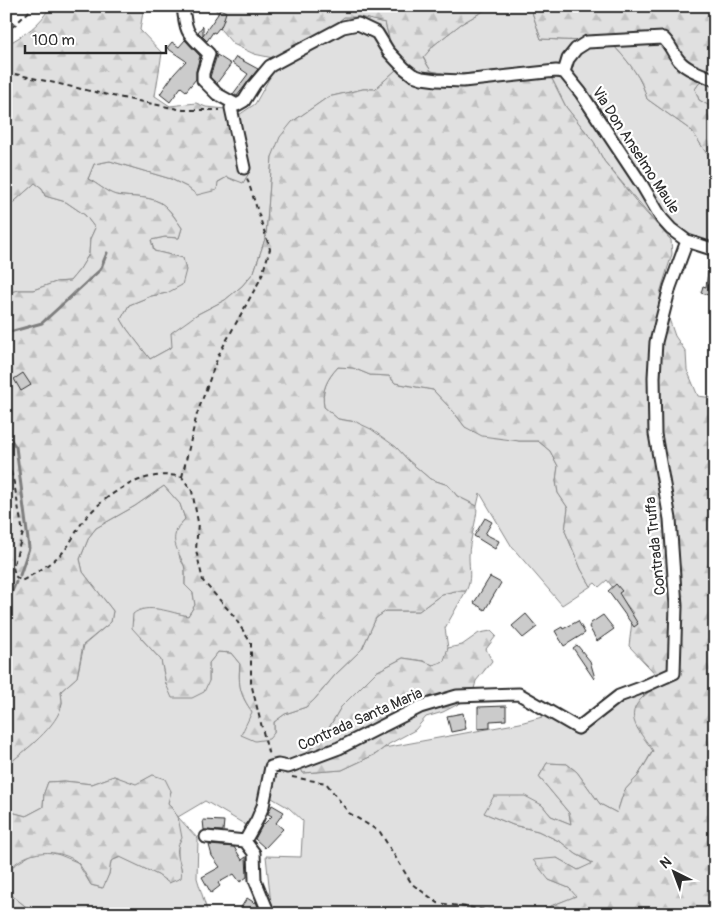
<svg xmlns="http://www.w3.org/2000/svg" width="721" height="920" font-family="Pangolin,sans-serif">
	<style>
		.grass { fill: #e0e0e0; stroke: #868686 }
		.forest { fill: url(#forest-firs); stroke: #868686 }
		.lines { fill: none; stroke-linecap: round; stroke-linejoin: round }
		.stream { stroke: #7e7e7e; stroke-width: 3 }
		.building { fill: #cbcbcb; stroke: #2b2b2b }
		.minor-casing { stroke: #2b2b2b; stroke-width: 15 }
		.path { stroke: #2b2b2b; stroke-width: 2; stroke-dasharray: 5 4; stroke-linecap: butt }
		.minor { stroke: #fff; stroke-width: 11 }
		.labels { text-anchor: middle; stroke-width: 4.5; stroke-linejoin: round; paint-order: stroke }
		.street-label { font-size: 15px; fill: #2b2b2b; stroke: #fff }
	</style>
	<defs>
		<pattern id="forest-firs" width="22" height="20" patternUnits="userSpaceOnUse" patternTransform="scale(1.25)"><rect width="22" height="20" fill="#e0e0e0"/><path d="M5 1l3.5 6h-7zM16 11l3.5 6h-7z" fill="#c0c0c0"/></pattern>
	</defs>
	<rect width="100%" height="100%" fill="#fff"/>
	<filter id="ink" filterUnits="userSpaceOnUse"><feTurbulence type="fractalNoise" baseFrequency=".02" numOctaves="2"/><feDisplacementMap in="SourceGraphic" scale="10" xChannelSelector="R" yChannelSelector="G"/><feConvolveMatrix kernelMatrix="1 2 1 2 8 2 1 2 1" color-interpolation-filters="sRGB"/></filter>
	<g filter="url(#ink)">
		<path class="grass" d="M492,6H530L541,39L584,41L614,46C629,62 642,78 647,99L692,131L707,154L715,160V242L664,233L604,161L594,142L566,107L552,79L523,72L495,71L452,75L431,71L423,57L434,45L461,24Z
			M344,17H360L385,23L396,63V70L375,89H363L328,97L292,122L272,157L266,236L254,272L242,286L225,300L196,315L172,347L150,359L127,329L121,319L129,305L151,296L167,293L183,258L154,251L151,240L165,237L179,238L182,228C177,221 172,212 165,206C153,195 131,198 115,195C106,192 98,184 88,179L94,164L110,161L171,179L187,187L197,195L227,177L235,181L245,161L236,117L255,104L284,52L332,27Z
			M715,72V109L699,100L695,89L703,78Z
			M35,183L42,188L45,196L66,202L85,215L95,228L90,239L89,254L80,269L70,281L56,282L33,290H19L6,293V209Z
			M338,367L353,368L370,375L389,376L395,383L433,390L453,411L465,427L519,441H538L550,451L558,466L556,481L558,493L568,508L565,531L581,569L591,586L562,605L512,547L480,493L477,506L457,496L448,485L430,479L409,461L396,447L356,422L338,419L324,407C321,390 327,379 338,367Z
			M164,486L180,504L185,519L175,530L180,559L185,567V585L193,593L195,605L188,616L156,609L140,637L161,660L166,684L209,681V663L218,652L231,653L240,664C236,700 250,710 274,733V722L285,714L306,707L314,700L335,675L362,649L376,618L386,611H419L442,594L455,591H466L445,628L448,648L444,662L433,665L423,661L403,658L376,672L341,707L326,733L298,762L303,773L342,770L376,754L384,748L520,723L557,713L570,728L623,688L644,686L651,691L644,695L646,739L653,750L638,776L624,791L617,813L600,804L577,772L567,764L547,763L539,777L569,813L571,824L551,816L542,805L484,813L513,825L538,831L561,842L576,854L594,864L578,870L557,858L549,880L569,888L577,896L551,906L544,914H272L266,856L301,857L303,821L289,808L265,794L251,828L205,801L178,817L198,839L197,878L208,914H35L15,898L6,889V875L10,868L32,854L45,851L60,855L77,862L91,885L102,888L109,874L111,861L121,857L158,875L169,883L182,871L178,858V817L168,803L171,791L153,775L136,785L114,776L92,784L64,781L48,782L44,793L43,807L26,816L11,812L6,813V766L35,742L62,703L61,691L77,677L84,645L111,622L113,611L83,572L80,559L89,537L96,528L135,506Z"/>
		<path class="forest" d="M50,6H128L143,12L140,30L162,53L155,96L170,106L196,103L206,107L226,109L249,173L243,183L227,177L218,182L217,190L197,195L187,187L171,179L110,161L94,164L88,179C98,184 106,192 116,195C131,198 153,195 165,206C172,213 177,221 182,228L179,238L165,237L151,240L154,251L183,258L186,270L182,285L167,293L151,296L129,305L121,319L127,329L150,359L172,347L171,333L196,315L225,300L242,286L254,272L266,236L272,157L280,137L292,122L328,97L363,89H375L396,70V63L385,23L360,17H344L332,27L309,41L273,58L254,54L233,44L221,30L218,14L214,6H492L461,24L434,45L423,58L431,71L452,75L495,71L523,72L552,79L566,107L594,142L604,161L639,205L671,240L672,254L660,293L675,336L686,352L687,370L698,396L713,398C714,411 715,424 715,437C714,443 712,447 715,453V904L708,914H656L631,908L621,914H544L551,906L576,896L569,888L549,880L533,860L557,858L578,870L593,863L576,854L561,842L538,831L513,825L484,813L494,796H525L542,805L551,816L571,824L569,813L539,777L547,763L567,764L577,772L600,804L617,813L624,791L638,776L653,751C641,732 621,717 644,696C649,691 657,688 664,683L629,646L633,613L607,580L599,587L595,583L591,586L581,569L565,531L568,508L558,493L556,481L558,466L550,451L538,441H519L482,436L465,427L453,411L433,390L395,383L389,376L370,375L353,368L338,367C327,379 321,390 324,407L338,419L356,422L371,429L396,447L409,461L430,479L448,485L457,496L477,506C477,523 469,539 469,556C469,569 472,580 466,591H455L442,594L419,611H386L376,618L362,649L335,675L314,700L306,707L285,714L274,722V733L269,739L255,741L241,735L252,712C240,694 238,686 240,664L231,653L218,652L209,663V681L204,692L192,698H172L166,684L161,660L132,628L133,614C147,602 172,613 188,616L195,605L193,593L185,585C185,579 186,571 184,565C175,544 168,538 185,519L180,504L164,486L135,506L96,528L89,537L80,559L83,572L113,611L111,622L83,645L77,677L61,691C61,694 62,699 62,703C59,726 23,752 6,766V293L19,290H33L56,282L70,281L80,269L89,254L90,239L95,228L85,215L66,202L45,196L42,188L35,183L6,209V45C24,35 41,25 50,6Z
			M530,6H715V72L703,78L695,89L699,100L715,109V160L707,154L692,131L647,99C642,78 629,62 614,46L584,41L541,39Z
			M491,631L496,636L486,649L492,661L476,681L472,697L443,712L426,717L415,730L389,744L376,754L342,770L303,773L298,762L326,733L341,707L376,672L403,658L423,661L433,665L444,661L448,648L462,645L479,633Z
			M153,775L165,779L171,791L168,803L178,817L182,838C171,854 184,862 181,878L169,883L158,875L120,857L111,861L109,874L103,888L91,885C87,878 82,866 76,861C54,846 19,851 6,875V813L11,812L26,816L43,807L44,793L48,782L64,781L92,784L114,776L136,784Z
			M6,889L15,898L35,914H6Z"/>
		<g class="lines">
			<path class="stream" d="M6,333L42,323L100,270L107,253
				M6,433L16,447L29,548L20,575
				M6,606L16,582"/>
		</g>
		<path class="building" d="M220,9L226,12L223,22L220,29L219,28L215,33L213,32L207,41L198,32L203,26V35L218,14Z
			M185,40L200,56L196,71V79L186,91L181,87L170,102L160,94L174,74L186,61L167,48L172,42L179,47Z
			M217,55L231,64L217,83L219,86L210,77Z
			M236,57L258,69L237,96L233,94L248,74L232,63Z
			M710,257L715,258V287L712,296L701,293L703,286L706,287Z
			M23,373L31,385L21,391L14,379Z
			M485,518L492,522L485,534L499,541L495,549L474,536Z
			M490,577L501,583L485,610L474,603Z
			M616,584L622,591L619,593L638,624L634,627L608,591Z
			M526,614L537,627L523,638L512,626Z
			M603,615L614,629L597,641L589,627L591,623Z
			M578,621L585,633L564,646L555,631L562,627L563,629Z
			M577,645L590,661L595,678L594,679L573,648Z
			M506,706V720L490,721V728L478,729V707Z
			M463,713L466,729L451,732L447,716Z
			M272,805L284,812L276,823L283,829L265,848L255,839L262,826L272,816L268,814Z
			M203,820L224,821L223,831L204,830Z
			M209,845L234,847L242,860L246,857L247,877L240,882L234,874L218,883L220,886L211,893L202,877L220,867L212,856Z
			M247,898L255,903L256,901L260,914H247L240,909Z"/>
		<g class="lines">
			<g class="minor-casing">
				<path id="minor" d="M183,6C186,37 189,33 209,54L203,73V80L217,94L237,105L244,101L254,85L270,66L343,27L358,24L377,33L388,51L404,68L413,75L422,78L437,80L463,81L556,71L564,72
					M564,72L581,93L642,185L662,219L671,229L687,241L715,250
					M564,72L568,59L576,49L587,42L663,38C670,44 672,51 677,58C685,70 702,74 715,80
					M231,108L244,168
					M206,837L245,841
					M245,841L257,820L263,806L271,767L278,765L288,767L339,748L420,707L457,696L519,694L578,728L619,696L638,689L674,673L676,606L670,519L655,434L654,377L656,342L670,287L687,241
					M245,841L254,853L255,880L269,914"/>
			</g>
			<path class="path" d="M37,6L46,10L52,6
				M6,18L14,24
				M6,33L35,6
				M6,72L108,95L183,110H220
				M6,454L14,483L23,533L13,567L15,576L21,581C35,574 55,561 65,550C72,541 77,529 84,520C106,493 146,468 182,477L192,491L198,522L196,550L203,581L233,615L251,643V683L269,756
				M182,477L197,414L219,354L261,278L270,249L247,178
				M292,777L326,783L349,813L380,832L412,884L438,903L515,914"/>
			<use href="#minor" class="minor"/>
		</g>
	</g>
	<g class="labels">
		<g class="street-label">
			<text transform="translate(636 150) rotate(57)" y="5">Via Don Anselmo Maule</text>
			<text transform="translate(655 546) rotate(-96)" y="5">Contrada Truffa</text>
			<text transform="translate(360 719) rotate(-24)" y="5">Contrada Santa Maria</text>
		</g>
	</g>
	<rect width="721" height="920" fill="none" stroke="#fff" stroke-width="25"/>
	<rect x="12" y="12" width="696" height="895" fill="none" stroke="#2b2b2b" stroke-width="2" filter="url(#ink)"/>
	<g transform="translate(674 872) rotate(318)" stroke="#ffffff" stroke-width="4" paint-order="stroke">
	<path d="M0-4L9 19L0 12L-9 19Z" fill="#2b2b2b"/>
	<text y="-8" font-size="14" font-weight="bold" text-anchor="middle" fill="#2b2b2b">N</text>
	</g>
	<path d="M25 45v8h141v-8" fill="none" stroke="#2b2b2b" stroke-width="2.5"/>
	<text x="32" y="45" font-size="15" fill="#2b2b2b" stroke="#ffffff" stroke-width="4" paint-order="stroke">100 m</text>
</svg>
